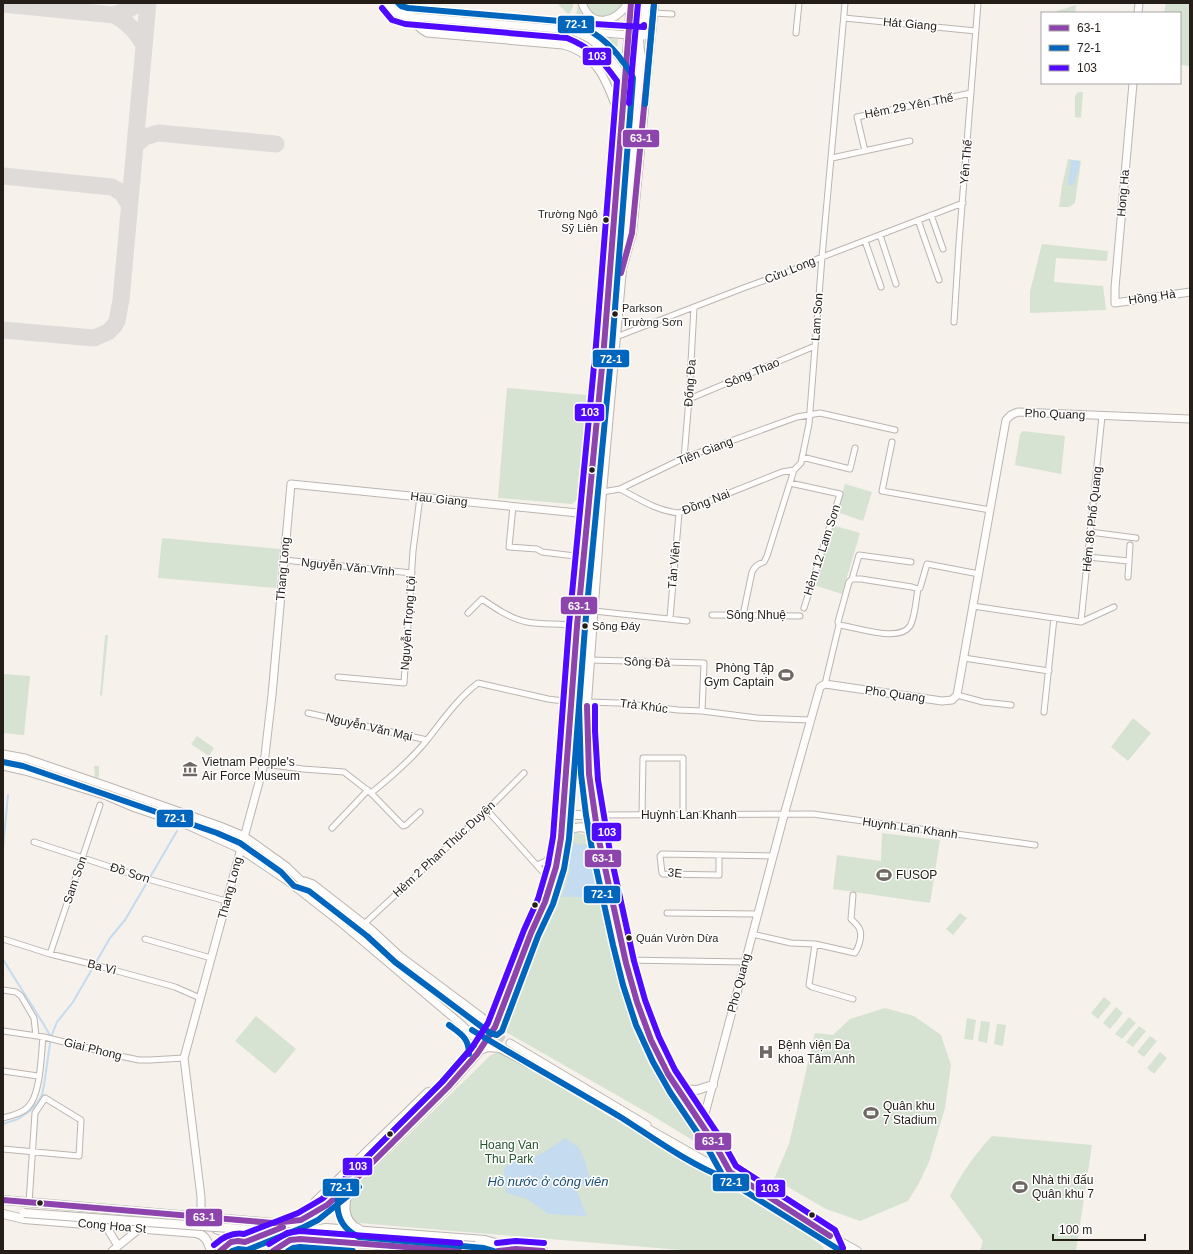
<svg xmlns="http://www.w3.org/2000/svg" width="1193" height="1254" font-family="Helvetica,sans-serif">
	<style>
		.green { fill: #d6e2d2 }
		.water { fill: #c5dbef }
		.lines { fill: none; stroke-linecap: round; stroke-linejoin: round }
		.stream { stroke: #c5dbef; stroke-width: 2 }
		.taxiway { stroke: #dfdbd8; stroke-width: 17 }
		.secondary-tunnel { stroke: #d7d1cc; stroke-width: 7; stroke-dasharray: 7 3.5; stroke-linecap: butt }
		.street-casing { stroke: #bbb5b0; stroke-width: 7 }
		.secondary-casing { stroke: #bbb5b0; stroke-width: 9 }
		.primary-casing { stroke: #bbb5b0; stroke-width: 10 }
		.street { stroke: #fefdfc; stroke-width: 5 }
		.secondary { stroke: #fefdfc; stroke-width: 7 }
		.primary { stroke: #fefdfc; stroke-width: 8 }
		.secondary-bridge-casing { stroke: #bbb5b0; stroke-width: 9; stroke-linecap: butt }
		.primary-bridge-casing { stroke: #bbb5b0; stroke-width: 10; stroke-linecap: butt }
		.secondary-bridge { stroke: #fefdfc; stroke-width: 7 }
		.primary-bridge { stroke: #fefdfc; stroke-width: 8 }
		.bus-1-casing { stroke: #fff; stroke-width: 9 }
		.bus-2-casing { stroke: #fff; stroke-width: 9 }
		.bus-3-casing { stroke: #fff; stroke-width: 9 }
		.bus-1 { stroke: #8e44ad; stroke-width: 6 }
		.bus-2 { stroke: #0065bd; stroke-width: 6 }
		.bus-3 { stroke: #4f0aff; stroke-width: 6 }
		.bus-dot { fill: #241d18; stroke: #fff; stroke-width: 1.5 }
		.labels { text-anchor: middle; stroke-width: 3; stroke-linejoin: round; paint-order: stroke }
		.bus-label { font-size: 11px; fill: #241d18; stroke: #fff; text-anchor: start }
		.street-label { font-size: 12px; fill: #241d18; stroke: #fff }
		.poi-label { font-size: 12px; fill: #241d18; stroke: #fff; text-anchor: start }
		.park-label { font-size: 12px; fill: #24552b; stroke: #fff }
		.water-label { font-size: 13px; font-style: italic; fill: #174c73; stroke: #fff }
		.line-badge { stroke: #fff; stroke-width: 1.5 }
		.badge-label { font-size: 11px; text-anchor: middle; font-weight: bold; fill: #fff }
	</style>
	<rect width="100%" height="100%" fill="#f7f1ec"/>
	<path class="green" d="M557,3H573V7L570,13L568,14Z
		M585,3H623C614,22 594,21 585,3Z
		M1166,3H1190V66L1180,65V13H1164Z
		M578,4C584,20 604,32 619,19V29L588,27L576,16Z
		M1076,5L1075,13L1054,12Z
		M504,31C546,35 609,30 613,87L611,88C603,64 588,46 562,41L502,36L501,33Z
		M600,37L618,39L616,56Z
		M1079,92H1083L1081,118L1075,117V96L1077,93Z
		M1068,159L1081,161L1075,203L1069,207H1059L1062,186Z
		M1042,244L1108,251L1107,261L1056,258L1054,282L1103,286L1106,310L1030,313V291Z
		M507,388L587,395L578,499L572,504L498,498Z
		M1023,431L1065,436L1061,474L1015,465L1020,434Z
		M845,484L872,492L863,521L837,512Z
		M832,525L860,533L842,594L814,585Z
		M162,538L280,549L276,588L158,578Z
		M105,635H108L102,696L100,695Z
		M3,674L30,676L24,735L3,733Z
		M1133,718L1151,733L1128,761L1111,747Z
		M197,736L214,748L209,756L191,744Z
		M94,766H99V776L97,779L95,778Z
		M576,833C585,833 591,838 594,846L616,969L649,1055L707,1149L648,1113L504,1031L555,893L567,842L571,836Z
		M882,833L940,840L930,903L833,889L837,855L881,861Z
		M960,913L967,918L953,935L946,929Z
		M1104,997L1111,1003L1098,1019L1091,1013Z
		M1116,1007L1123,1013L1110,1029L1103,1023Z
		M885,1008L914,1016L941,1035L951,1065L945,1108L929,1162L918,1185L908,1201L860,1221L826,1209L774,1179L789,1144L815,1033L833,1035L850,1019Z
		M256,1016L296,1049L275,1074L235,1041Z
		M1129,1017L1136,1023L1122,1039L1115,1034Z
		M967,1018L976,1020L973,1040L964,1039Z
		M981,1021L990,1022L987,1043L978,1041Z
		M997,1024L1006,1025L1003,1046L994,1044Z
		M1139,1026L1146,1031L1133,1047L1126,1042Z
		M1150,1036L1157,1041L1144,1057L1137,1052Z
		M499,1052L503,1053L809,1235L823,1247L824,1251H693L359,1223L349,1216L348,1197L351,1191L491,1055Z
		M1160,1052L1167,1058L1154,1074L1147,1068Z
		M992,1136L1092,1145L1076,1251H980L983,1241L950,1196C961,1174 975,1154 992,1136Z"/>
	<path class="water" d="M1071,160L1080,161L1078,173L1076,175L1074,185H1068Z
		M574,844L589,845L597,888H591L589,897H562L570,871L567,867Z
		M565,1138L579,1148L585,1161L590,1179L576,1189L587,1216L548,1214L527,1199L506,1193L504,1169L511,1160C533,1163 547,1150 565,1138Z"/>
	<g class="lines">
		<path class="stream" d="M3,848L8,795
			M3,959C18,985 36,1010 51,1037
			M3,1124L18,1119L30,1111L38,1102L42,1095L44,1085L51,1037L57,1022L73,1002L110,938L125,920L177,831"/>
		<path class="taxiway" d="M3,4L114,15C123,12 131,9 139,3
			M114,15C128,22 136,32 144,45
			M135,145L145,137L158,133L276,144
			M3,176L112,187L122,193L129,204
			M3,330L94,338L108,332L114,326L117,321L121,300L148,3"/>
		<path class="secondary-tunnel" d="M463,1013L485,1029L510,1043"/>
		<g class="street-casing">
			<path id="street" d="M653,13L672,14
				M844,18L976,31
				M796,33L799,3
				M865,151L857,117L971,93
				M832,158L910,141
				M931,215L943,249
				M918,220L939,280
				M880,235L896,284
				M865,241L881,287
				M954,322L959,243L978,3
				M616,337L746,287L788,272L822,257L963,203
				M689,399L815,346
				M892,442L882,491L990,510
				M802,457L850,469L855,448
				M684,458L689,399L694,307
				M790,483L840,494L804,608
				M620,489C639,499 657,511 679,513L782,472L794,470
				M602,492L620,489L684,458L797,417L820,413L895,430
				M513,506L509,547L537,549L542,552L583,557
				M1090,532L1136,538
				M1088,557L1129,561
				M284,560L412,573
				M1128,577L1130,545
				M852,579L859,555L911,562
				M973,606L1081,622L1114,607
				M594,611L687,621
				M468,613L482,599C495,608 511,619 527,622C544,625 560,623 577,626
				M712,615L800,616
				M743,615L752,572C755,566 758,564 764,562L767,556L794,470L801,463L809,424L822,257L845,3
				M670,618L679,513
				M1081,622L1102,416
				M839,625C856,627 899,643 910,626C915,618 916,599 918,589L920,588L927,564L979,574
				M964,658L1049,671
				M590,660L704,663L702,711L757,718L810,720
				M338,677L404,683L413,551L420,497
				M825,684L839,625L838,622L849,582L852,579H861L912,587L918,589
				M957,695L983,702L1011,705
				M587,702L619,703L678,710L702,711
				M1044,712L1054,618
				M308,713L427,740
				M264,764L303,769L344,772L371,793C391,777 411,760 427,740C443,720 457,699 478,683L548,699L571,702
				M371,793L403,826L406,825L420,812
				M487,810L551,881
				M594,815L813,814L1035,845
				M642,815L643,758H683V815
				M332,828L368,790
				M34,842L144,878L226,901
				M719,855V875L663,874L662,873L660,856L662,854L773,856
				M537,865L546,861L556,848
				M667,913L758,914
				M364,924L487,810L524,773
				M752,934L791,943L815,944L855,953C859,947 862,937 860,930C858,925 854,922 851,919L853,895
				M3,939L50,954L99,966L175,987L200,998
				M145,939L211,958
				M815,944L809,985L812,987L853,999
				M50,954L100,805
				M625,960L745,962
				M3,990L16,992L21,996L34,1018L36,1036
				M3,1031L44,1037L120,1056L139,1060H150L184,1058
				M3,1071L38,1076
				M3,1118C12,1115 22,1114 28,1107C41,1094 41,1055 43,1037
				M3,1149L79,1156L81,1120L45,1098L35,1113L29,1203
				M309,1216L314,1201L427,1091L447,1087
				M300,1239L305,1251"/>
		</g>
		<g class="secondary-casing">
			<path id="secondary" d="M388,3L396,13L406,16L628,35
				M400,3L402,10L406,16
				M411,3C411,16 414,26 427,33L563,45C602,55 609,90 622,123
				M582,3C591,29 616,23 628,3
				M1138,13L1139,3
				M577,33C600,41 611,60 625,79
				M1133,83L1115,288V303L1190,292
				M622,258L641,56
				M3,754L25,758L110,787L220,826L244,836L286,866L312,891L463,1013
				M3,766L25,771L107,796L135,808L189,826L240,849L289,882L345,926L462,1025L476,1039L477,1054
				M305,881L313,884L372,930L400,956L495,1027
				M469,1031L475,1032C481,1028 485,1024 481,1017
				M510,1043L647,1125
				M702,1125L784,815L820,687L825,684L942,701L952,700L957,695L1006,420L1011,415L1018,412L1190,419
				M201,1218V1197L184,1058L264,764L272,695L291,484L588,514
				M106,1226L118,1246
				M112,1251L139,1229"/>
		</g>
		<g class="primary-casing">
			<path id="primary" d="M654,3L634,213L632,233L622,269L602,492L587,702V739L592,800L599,840L625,960L637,1004L649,1036L660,1059L669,1074L722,1155L730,1172L830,1236L857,1251
				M627,52L648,54
				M563,815H594
				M561,838C572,824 589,823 598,839
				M480,1050L488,1047L500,1048L572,1086L717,1168L730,1172
				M678,1089L697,1090L713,1085
				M350,1185C345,1200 340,1221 359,1229
				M3,1200L273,1223L289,1222
				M3,1214L24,1219L196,1233C206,1235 208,1242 211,1251
				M216,1229L230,1234
				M830,1236L836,1251
				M294,1239H308L459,1251
				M245,1242L301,1220L314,1213L327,1205L351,1184L448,1087L477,1054L495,1027L531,933L545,902L551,881L561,838L577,626L604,346L631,3
				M475,1246L498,1247
				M512,1248L543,1251
				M220,1251C229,1240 245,1234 250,1251
				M273,1251C289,1239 306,1230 326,1228L485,1240L516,1249"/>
		</g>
		<use href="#street" class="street"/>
		<use href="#secondary" class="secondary"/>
		<use href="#primary" class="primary"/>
		<g class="secondary-bridge-casing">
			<path id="secondary-bridge" d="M632,3L638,23L641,56
				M643,36L646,3"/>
		</g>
		<g class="primary-bridge-casing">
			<path id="primary-bridge" d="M24,1213L475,1246"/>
		</g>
		<use href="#secondary-bridge" class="secondary-bridge"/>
		<use href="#primary-bridge" class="primary-bridge"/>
		<g class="bus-1-casing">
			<path id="bus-1" d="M621,273L632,233L654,3
				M587,706L589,774L598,836L626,963L637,1002L651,1040L668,1074L714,1143L730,1172L830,1236
				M3,1200L273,1223L301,1220L327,1205L351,1184L448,1087L477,1054L495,1027L531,933L545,902L556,867L561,838L577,626L604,346L631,3
				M220,1251L231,1242L238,1241L245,1242L283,1227
				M273,1251L290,1240L300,1239L459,1251
				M498,1251L516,1249L543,1251"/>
		</g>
		<g class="bus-2-casing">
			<path id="bus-2" d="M645,104L654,4
				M579,706L581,774L586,815L592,849L613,945L623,985L636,1025L653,1062L670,1092L707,1147L724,1178L841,1251
				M3,762L23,766L107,795L217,833L240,843L281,872L294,886L309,891L367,936L395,962L490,1033L497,1035L502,1031L538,936L553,904L564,869L569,839L585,627L612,347L633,78C631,72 627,67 623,62C609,42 594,31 571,22L408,8L401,6L398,3
				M449,1025C461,1034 469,1038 469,1054
				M472,1030C521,1060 572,1088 622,1118C656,1140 689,1164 727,1179
				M474,1045L442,1082L345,1179C333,1201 334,1225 359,1237L484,1248L494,1251
				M232,1251L238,1249L247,1250L304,1227L318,1220L359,1187
				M288,1251L293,1248L300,1247L353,1251"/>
		</g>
		<g class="bus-3-casing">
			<path id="bus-3" d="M578,23L644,27V25
				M629,103L638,3
				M595,706V731L598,780L610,852L634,961L645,1000L659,1037L675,1070L721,1139L736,1166L835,1230L843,1248
				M497,1243L516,1241L544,1243
				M269,1244L287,1233L300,1231L460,1243
				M214,1245C223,1237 232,1232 244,1234L298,1213L322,1199L346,1178L442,1082L471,1049L488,1023L524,930L538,899L548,865L553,837L569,625L596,345L617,81C602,60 592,48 567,38L405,24L392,20L382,8"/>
		</g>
		<use href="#bus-1" class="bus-1"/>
		<use href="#bus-2" class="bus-2"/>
		<use href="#bus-3" class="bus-3"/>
	</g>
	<defs>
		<g id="stadium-bare" transform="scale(1.2)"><path d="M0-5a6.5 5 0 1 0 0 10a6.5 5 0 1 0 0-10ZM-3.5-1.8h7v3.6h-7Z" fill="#6e6762" stroke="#fff" stroke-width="2.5" paint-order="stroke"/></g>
		<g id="museum-bare" transform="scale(1.2)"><path d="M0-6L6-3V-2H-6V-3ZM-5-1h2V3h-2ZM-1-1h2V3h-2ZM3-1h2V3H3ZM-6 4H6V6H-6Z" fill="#6e6762" stroke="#fff" stroke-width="2.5" paint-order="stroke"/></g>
		<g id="hospital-bare" transform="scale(1.2)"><path d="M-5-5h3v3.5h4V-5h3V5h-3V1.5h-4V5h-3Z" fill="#6e6762" stroke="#fff" stroke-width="2.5" paint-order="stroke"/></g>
	</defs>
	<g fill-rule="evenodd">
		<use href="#stadium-bare" x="786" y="675"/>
		<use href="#museum-bare" x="190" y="769"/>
		<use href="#stadium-bare" x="884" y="875"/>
		<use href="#hospital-bare" x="766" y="1052"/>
		<use href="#stadium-bare" x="871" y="1113"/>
		<use href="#stadium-bare" x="1020" y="1187"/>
	</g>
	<g class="bus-dot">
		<circle cx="606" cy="220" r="3.5"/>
		<circle cx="615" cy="314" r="3.5"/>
		<circle cx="592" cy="470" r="3.5"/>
		<circle cx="585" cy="626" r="3.5"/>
		<circle cx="535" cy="905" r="3.5"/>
		<circle cx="629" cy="938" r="3.5"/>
		<circle cx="390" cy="1134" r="3.5"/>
		<circle cx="40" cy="1203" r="3.5"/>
		<circle cx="812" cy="1215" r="3.5"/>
	</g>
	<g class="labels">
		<g class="bus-label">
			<text x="598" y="218" text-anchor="end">Trường Ngô<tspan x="598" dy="14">Sỹ Liên</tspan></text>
			<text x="622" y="312">Parkson<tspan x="622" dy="14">Trường Sơn</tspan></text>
			<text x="592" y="630">Sông Đáy</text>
			<text x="636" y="942">Quán Vườn Dừa</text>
		</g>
		<g class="street-label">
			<text transform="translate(910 24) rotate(5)" y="4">Hát Giang</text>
			<text transform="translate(909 106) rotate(-11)" y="4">Hẻm 29 Yên Thế</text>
			<text transform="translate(966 162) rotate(-85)" y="4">Yên Thế</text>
			<text transform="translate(1123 193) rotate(-85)" y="4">Hong Ha</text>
			<text transform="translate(790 270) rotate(-22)" y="4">Cửu Long</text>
			<text transform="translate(1152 297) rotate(-8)" y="4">Hồng Hà</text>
			<text transform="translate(817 317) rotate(-86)" y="4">Lam Son</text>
			<text transform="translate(752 373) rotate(-23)" y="4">Sông Thao</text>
			<text transform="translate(690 383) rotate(-86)" y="4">Đống Đa</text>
			<text transform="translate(1055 414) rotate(2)" y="4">Pho Quang</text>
			<text transform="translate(705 451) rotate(-21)" y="4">Tiền Giang</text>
			<text transform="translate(439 499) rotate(6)" y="4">Hau Giang</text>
			<text transform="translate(706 502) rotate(-21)" y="4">Đồng Nai</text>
			<text transform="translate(1092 519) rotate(-84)" y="4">Hẻm 86 Phổ Quang</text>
			<text transform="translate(822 550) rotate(-72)" y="4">Hẻm 12 Lam Sơn</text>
			<text transform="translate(674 565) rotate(-85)" y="4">Tản Viên</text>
			<text transform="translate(348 567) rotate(6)" y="4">Nguyễn Văn Vĩnh</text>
			<text transform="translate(283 569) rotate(-85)" y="4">Thang Long</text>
			<text x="756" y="619">Sông Nhuệ</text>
			<text transform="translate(408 623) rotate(-86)" y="4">Nguyễn Trọng Lội</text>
			<text transform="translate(647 662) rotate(2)" y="4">Sông Đà</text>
			<text transform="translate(895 694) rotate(8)" y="4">Pho Quang</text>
			<text transform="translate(644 706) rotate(7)" y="4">Trà Khúc</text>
			<text transform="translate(369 727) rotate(13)" y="4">Nguyễn Văn Mại</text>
			<text x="689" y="819">Huỳnh Lan Khanh</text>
			<text transform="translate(910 828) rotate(8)" y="4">Huynh Lan Khanh</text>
			<text transform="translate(444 849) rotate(-43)" y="4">Hẻm 2 Phan Thúc Duyện</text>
			<text transform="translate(130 873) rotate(18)" y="4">Đồ Sơn</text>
			<text transform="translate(675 873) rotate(5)" y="4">3E</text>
			<text transform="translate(75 880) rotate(-71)" y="4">Sam Son</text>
			<text transform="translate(230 888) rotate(-75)" y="4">Thang Long</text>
			<text transform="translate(102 967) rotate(15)" y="4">Ba Vì</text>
			<text transform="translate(739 983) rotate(-75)" y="4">Pho Quang</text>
			<text transform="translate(93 1049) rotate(14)" y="4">Giai Phong</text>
			<text transform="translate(112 1226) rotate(5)" y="4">Cong Hoa St</text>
		</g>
		<g class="poi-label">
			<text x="774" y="672" text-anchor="end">Phòng Tập<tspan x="774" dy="14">Gym Captain</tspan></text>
			<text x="202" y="766">Vietnam People's<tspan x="202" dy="14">Air Force Museum</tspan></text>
			<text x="896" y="879">FUSOP</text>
			<text x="778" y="1049">Bệnh viện Đa<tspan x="778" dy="14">khoa Tâm Anh</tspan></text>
			<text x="883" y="1110">Quân khu<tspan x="883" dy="14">7 Stadium</tspan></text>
			<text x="1032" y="1184">Nhà thi đấu<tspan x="1032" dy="14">Quân khu 7</tspan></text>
		</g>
		<g class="park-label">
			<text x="509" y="1149">Hoang Van<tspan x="509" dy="14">Thu Park</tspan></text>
		</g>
		<g class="water-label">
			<text x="548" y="1186">Hồ nước ở công viên</text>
		</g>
	</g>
	<g class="line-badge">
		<rect x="557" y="15" width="38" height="19" rx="4" fill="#0065bd"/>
		<rect x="582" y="47" width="30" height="19" rx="4" fill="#4f0aff"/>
		<rect x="622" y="129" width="38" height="19" rx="4" fill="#8e44ad"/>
		<rect x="592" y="349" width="38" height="19" rx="4" fill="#0065bd"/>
		<rect x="574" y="403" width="31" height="19" rx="4" fill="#4f0aff"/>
		<rect x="560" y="596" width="38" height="19" rx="4" fill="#8e44ad"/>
		<rect x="156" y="809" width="38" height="19" rx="4" fill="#0065bd"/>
		<rect x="591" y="822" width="31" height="20" rx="4" fill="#4f0aff"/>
		<rect x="584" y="849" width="38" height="19" rx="4" fill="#8e44ad"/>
		<rect x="583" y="885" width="38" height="19" rx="4" fill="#0065bd"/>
		<rect x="694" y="1132" width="38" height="19" rx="4" fill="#8e44ad"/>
		<rect x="342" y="1157" width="31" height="19" rx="4" fill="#4f0aff"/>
		<rect x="712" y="1173" width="38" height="19" rx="4" fill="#0065bd"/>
		<rect x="322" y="1178" width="38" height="19" rx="4" fill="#0065bd"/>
		<rect x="755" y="1179" width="31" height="19" rx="4" fill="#4f0aff"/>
		<rect x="185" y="1208" width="38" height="19" rx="4" fill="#8e44ad"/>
	</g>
	<g class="badge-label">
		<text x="576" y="28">72-1</text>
		<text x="597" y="60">103</text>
		<text x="641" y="142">63-1</text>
		<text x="611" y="363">72-1</text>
		<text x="590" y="416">103</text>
		<text x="579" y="610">63-1</text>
		<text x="175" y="822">72-1</text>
		<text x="607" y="836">103</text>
		<text x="603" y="862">63-1</text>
		<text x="602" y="898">72-1</text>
		<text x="713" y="1145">63-1</text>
		<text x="358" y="1170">103</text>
		<text x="731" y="1186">72-1</text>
		<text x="341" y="1191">72-1</text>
		<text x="770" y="1192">103</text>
		<text x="204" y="1221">63-1</text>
	</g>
	<rect width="1193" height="1254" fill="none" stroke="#241d18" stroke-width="8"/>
	<rect x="1041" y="12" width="140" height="72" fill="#ffffff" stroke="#a7a5a3"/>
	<rect x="1049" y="25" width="20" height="6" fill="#8e44ad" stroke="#a7a5a3"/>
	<text x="1077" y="32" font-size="12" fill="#241d18">63-1</text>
	<rect x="1049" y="45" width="20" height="6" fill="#0065bd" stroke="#a7a5a3"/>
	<text x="1077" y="52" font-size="12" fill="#241d18">72-1</text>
	<rect x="1049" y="65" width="20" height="6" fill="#4f0aff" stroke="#a7a5a3"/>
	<text x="1077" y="72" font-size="12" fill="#241d18">103</text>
	<path d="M1053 1234v6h92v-6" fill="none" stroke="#241d18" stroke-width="2"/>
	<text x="1059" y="1234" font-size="12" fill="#241d18" stroke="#ffffff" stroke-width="3" paint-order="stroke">100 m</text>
</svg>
